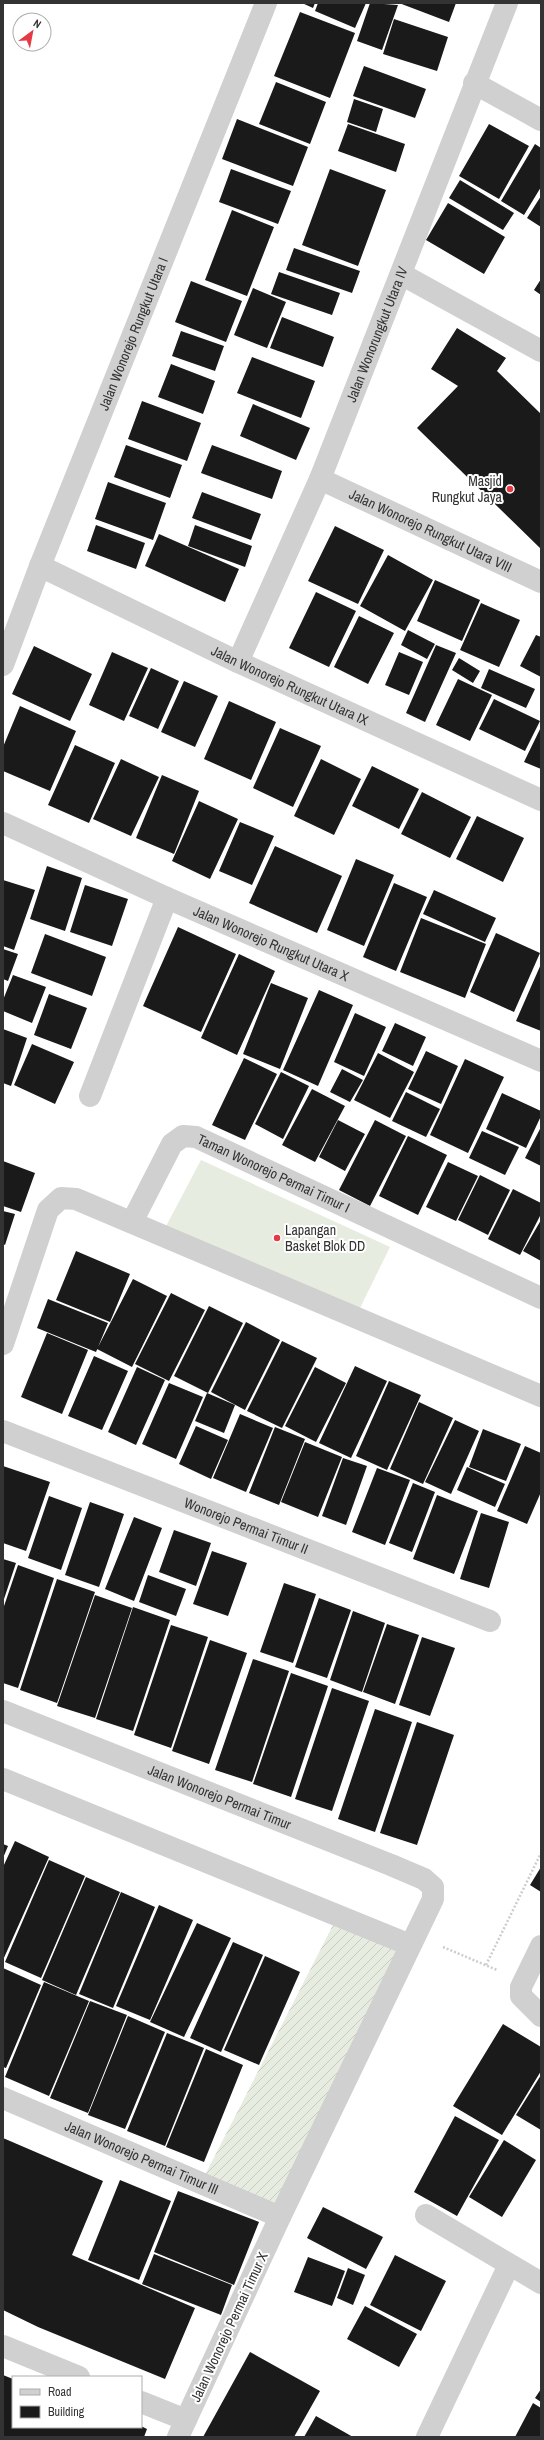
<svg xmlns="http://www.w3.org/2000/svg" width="544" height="2440" font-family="'Archivo Narrow',sans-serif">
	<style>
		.grass { fill: #e6ecdf }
		.garden { fill: url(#garden-furrows) }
		.building { fill: #1a1a1a }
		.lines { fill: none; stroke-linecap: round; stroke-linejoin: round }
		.path { stroke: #cdcdcd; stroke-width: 2.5; stroke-dasharray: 2 2; stroke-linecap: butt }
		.minor { stroke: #d0d0d0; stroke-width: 22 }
		.poi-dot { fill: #e63946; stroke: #fff; stroke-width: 1.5 }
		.labels { text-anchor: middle; stroke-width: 4; stroke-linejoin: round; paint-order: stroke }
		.street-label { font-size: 14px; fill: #333; stroke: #fff }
		.poi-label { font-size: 14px; fill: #333; stroke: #fff; text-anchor: end }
	</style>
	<defs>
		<pattern id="garden-furrows" width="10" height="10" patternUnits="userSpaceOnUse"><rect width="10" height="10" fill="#e6ecdf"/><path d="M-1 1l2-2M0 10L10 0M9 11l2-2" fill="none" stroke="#c6cbc0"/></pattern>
	</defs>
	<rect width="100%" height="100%" fill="#fff"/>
	<path class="grass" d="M201,1160L390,1247L357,1314L164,1230Z"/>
	<path class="garden" d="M333,1925L400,1951L279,2206L205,2175Z"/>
	<path class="building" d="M302,3H315L313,8Z
		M318,3H366L355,28L315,11Z
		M370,3L398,5L382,50L357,41Z
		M399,3H456L449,22Z
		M300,12L355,33L330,98L274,76Z
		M394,19L448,37L437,71L383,54Z
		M364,66L426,89L415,118L353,96Z
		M276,82L326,102L310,144L259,124Z
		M354,99L383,109L376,132L347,122Z
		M237,119L308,147L293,186L222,159Z
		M348,124L405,144L396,172L338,151Z
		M489,124L529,146L499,199L459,176Z
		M535,144L541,148V187L524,215L501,201Z
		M231,169L291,191L278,224L219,202Z
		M330,169L386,190L358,266L302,245Z
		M460,180L514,213L503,230L449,198Z
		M541,196V227L527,218Z
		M448,203L505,237L484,274L426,240Z
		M232,210L274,227L247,296L205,280Z
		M294,248L360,271L352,293L286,270Z
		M279,272L340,293L332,315L271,294Z
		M541,279V295L534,290Z
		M191,281L242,301L226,342L175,322Z
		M253,288L286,302L267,348L234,335Z
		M282,317L334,337L323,367L270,348Z
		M457,328L506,358L497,371L541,414V549L417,428L458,386L431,369Z
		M181,331L224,346L215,371L172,356Z
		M252,357L315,381L301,418L237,393Z
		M171,364L215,381L203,414L158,397Z
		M142,401L201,423L187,461L128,439Z
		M253,404L310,428L296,460L240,436Z
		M126,445L182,465L170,498L114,477Z
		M212,445L282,471L272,499L201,473Z
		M108,482L166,503L153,540L95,519Z
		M202,492L261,514L251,540L192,518Z
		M96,525L145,543L136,569L87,551Z
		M195,525L252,546L245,567L188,546Z
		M335,526L384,550L358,604L308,581Z
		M159,534L239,569L225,602L145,566Z
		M388,555L433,580L405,631L360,606Z
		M435,580L480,600L462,641L417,621Z
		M316,592L356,611L329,667L289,648Z
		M481,603L520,620L499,667L460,650Z
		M359,616L394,633L368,684L334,667Z
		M408,630L435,644L427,659L401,645Z
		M536,635L541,637V677L520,666Z
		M436,645L456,653L425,722L406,713Z
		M34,646L92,674L70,721L12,694Z
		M112,652L148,668L124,721L89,705Z
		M399,652L423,662L409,695L385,685Z
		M459,658L480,671L473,683L452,670Z
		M151,668L179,681L158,729L129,716Z
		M489,669L535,689L526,708L481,688Z
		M458,679L492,695L470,741L436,725Z
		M184,681L218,696L195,747L161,732Z
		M494,699L540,721L525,751L479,729Z
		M229,701L276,722L251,780L204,759Z
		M20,706L76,731L50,791L3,771V747Z
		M541,727V769L524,762Z
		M280,728L321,746L293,807L253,788Z
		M75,745L115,763L89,823L48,805Z
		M121,759L159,777L131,836L93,819Z
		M321,759L361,779L334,835L294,816Z
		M372,766L419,789L399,829L352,806Z
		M162,775L199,791L174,854L136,838Z
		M422,792L471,817L450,858L401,834Z
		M199,801L238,819L210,879L172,861Z
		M477,816L524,838L503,882L456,859Z
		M240,822L274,836L252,885L219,871Z
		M275,846L342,876L317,933L249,903Z
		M356,859L394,875L364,946L327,930Z
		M47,866L82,878L65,931L30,919Z
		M3,880L35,890L14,950L3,946Z
		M394,883L427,897L396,971L363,957Z
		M85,885L128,899L112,946L70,932Z
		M434,890L496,918L485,942L423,914Z
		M421,918L486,944L465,998L400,972Z
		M178,927L236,954L201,1032L143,1006Z
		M496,933L540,953L514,1012L470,992Z
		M45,934L106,957L92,996L31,973Z
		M3,949L18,954L8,981L3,979Z
		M239,954L275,971L237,1055L201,1038Z
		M541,964V1031L516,1021Z
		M13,975L46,987L32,1023L3,1011V1000Z
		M271,983L308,998L280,1069L243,1054Z
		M319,990L353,1005L318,1086L283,1070Z
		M49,994L87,1008L71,1049L34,1035Z
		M355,1013L386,1027L364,1076L334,1062Z
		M395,1023L426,1037L413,1066L382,1051Z
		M3,1029L27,1038L11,1086L3,1083Z
		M32,1044L74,1062L55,1104L14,1085Z
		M426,1051L458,1066L441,1104L408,1089Z
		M378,1053L414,1072L390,1118L354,1100Z
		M244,1058L277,1074L245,1140L212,1125Z
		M465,1059L504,1077L468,1153L430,1135Z
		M342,1069L363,1080L350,1102L330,1092Z
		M281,1072L309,1086L283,1139L255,1124Z
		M312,1089L345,1106L315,1162L282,1145Z
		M406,1092L440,1109L426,1137L392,1121Z
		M502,1093L541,1111V1116L526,1148L486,1129Z
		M338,1120L365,1134L345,1171L319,1157Z
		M375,1120L406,1136L370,1206L339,1190Z
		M541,1127V1166L525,1158Z
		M482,1131L519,1147L505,1175L469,1158Z
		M408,1136L447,1155L418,1215L379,1196Z
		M3,1161L35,1173L21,1212L3,1206Z
		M448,1162L478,1176L456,1221L426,1207Z
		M480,1175L510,1190L488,1235L458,1220Z
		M513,1189L541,1203V1214L520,1255L488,1239Z
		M3,1211L15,1214L5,1245L3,1244Z
		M541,1220V1261L523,1251Z
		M76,1251L130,1274L110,1322L56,1300Z
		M133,1279L167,1296L132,1367L97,1349Z
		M171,1293L205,1310L169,1381L135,1364Z
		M48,1299L108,1323L96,1352L37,1328Z
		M209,1306L243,1323L208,1393L174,1376Z
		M246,1322L280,1340L245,1410L211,1392Z
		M47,1333L88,1350L62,1414L21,1397Z
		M282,1341L317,1358L282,1428L247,1411Z
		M94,1356L128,1371L102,1430L68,1416Z
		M355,1366L387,1381L351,1458L319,1443Z
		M137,1367L165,1380L136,1445L108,1432Z
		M315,1367L346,1383L316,1442L285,1426Z
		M389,1381L421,1395L387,1470L356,1456Z
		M169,1383L203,1397L176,1459L142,1444Z
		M207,1393L235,1405L224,1433L195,1421Z
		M419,1402L453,1418L423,1484L390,1469Z
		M240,1414L273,1428L246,1492L213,1478Z
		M455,1420L479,1431L451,1494L425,1482Z
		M196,1426L228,1440L211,1479L179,1464Z
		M275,1427L305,1439L279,1505L249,1493Z
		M483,1429L521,1444L506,1481L469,1467Z
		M305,1442L342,1457L318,1517L281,1502Z
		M525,1446L541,1453V1492L527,1524L497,1511Z
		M343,1458L367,1466L346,1525L322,1516Z
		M3,1466L50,1482L26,1551L3,1543Z
		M467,1467L505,1484L495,1507L457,1490Z
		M377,1468L410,1480L385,1545L352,1532Z
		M413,1483L435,1492L412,1552L389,1543Z
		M437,1495L478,1511L454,1574L413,1559Z
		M49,1496L82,1508L61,1570L28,1558Z
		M90,1502L124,1514L99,1587L65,1575Z
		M481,1513L509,1522L489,1588L460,1579Z
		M134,1517L162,1528L134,1601L105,1589Z
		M174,1530L211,1543L196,1586L159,1572Z
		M212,1551L247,1563L228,1616L193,1604Z
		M3,1559L16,1563L3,1602Z
		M18,1565L54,1578L18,1688L3,1683V1609Z
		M148,1575L186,1589L176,1616L139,1602Z
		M57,1579L95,1592L57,1703L20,1690Z
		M284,1583L316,1594L293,1663L260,1652Z
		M95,1595L132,1608L95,1718L57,1706Z
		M319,1598L351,1610L327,1678L295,1667Z
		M133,1607L170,1620L133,1731L96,1719Z
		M353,1611L385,1623L362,1692L330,1680Z
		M387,1624L419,1635L395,1704L363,1692Z
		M171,1625L208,1637L171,1748L134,1735Z
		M422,1637L455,1648L430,1716L399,1705Z
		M210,1640L247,1653L209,1764L172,1751Z
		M253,1659L289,1671L252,1782L215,1770Z
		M291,1673L328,1686L291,1797L253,1784Z
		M332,1688L369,1701L332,1811L295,1799Z
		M375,1709L412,1722L375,1832L338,1819Z
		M417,1722L454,1735L417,1845L380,1833Z
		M15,1841L49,1857L3,1960V1867Z
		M3,1844L8,1846L3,1858Z
		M49,1860L85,1876L41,1978L5,1962Z
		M541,1867V1892L530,1885Z
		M86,1877L120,1892L76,1995L42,1980Z
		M121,1892L155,1907L113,2008L79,1994Z
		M159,1905L193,1920L150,2020L116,2006Z
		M197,1923L231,1938L184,2037L150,2022Z
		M233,1942L263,1955L221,2052L190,2038Z
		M265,1956L300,1972L259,2065L224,2050Z
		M3,1968L41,1985L6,2068L3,2067Z
		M44,1982L89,2001L49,2096L5,2077Z
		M90,2001L127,2015L88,2113L50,2098Z
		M128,2016L165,2032L125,2129L88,2115Z
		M503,2024L541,2047V2071L502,2135L453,2106Z
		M167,2033L204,2048L165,2146L127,2131Z
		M206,2049L243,2065L204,2162L166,2147Z
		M541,2075V2130L516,2115Z
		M455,2116L499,2140L457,2216L414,2192Z
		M3,2138L103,2181L72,2255L195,2308L165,2379L38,2327L3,2310Z
		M504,2140L536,2160L502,2217L469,2197Z
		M120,2180L171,2201L139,2280L88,2260Z
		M178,2191L259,2222L234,2285L154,2252Z
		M323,2207L383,2237L366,2269L307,2238Z
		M154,2254L232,2285L221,2315L142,2284Z
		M395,2255L446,2281L421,2331L370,2305Z
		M308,2257L345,2271L332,2306L294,2292Z
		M348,2268L365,2275L353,2305L337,2298Z
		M365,2306L417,2334L399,2367L347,2339Z
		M250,2352L320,2391L294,2437H203Z
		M3,2375L13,2379V2427L141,2426L147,2429L144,2437H3Z
		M541,2389V2402L535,2398Z
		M533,2403L541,2408V2437H515Z
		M316,2416L353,2437H304Z"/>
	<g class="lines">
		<path class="path" d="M443,1947L497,1970
			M486,1965L541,1853"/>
		<g class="minor">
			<path d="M474,83L541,120"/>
			<path d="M401,274L541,351"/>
			<path id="s1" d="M320,479L541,582"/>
			<path id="s2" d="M40,566L238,662L541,800"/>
			<path id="s3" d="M238,662L320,479L507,3"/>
			<path id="s4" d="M3,665L40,566L266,3"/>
			<path id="s5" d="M3,823L167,898L541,1061"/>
			<path d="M90,1096L167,898"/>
			<path id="s6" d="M132,1222L172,1144L183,1136L196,1137L541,1298"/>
			<path d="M3,1344L48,1210L61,1198L76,1199L541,1396"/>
			<path id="s7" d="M3,1431L490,1621"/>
			<path id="s8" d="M3,1711L391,1865L424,1879L433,1887V1899L280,2217L178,2437"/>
			<path d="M3,1779L410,1945"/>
			<path d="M541,1946L521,1987V1996L541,2016"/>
			<path id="s9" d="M3,2098L280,2217"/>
			<path d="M426,2215L541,2283"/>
			<path d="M3,2346L79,2377"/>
			<path d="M141,2402L186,2420"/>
			<path d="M427,2437L509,2265"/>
		</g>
	</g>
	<g class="poi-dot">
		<circle cx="510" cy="489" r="4"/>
		<circle cx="277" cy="1238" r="4"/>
	</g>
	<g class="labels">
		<g class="street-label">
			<text dy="5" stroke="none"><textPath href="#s4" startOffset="356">Jalan Wonorejo Rungkut Utara I</textPath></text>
			<text dy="5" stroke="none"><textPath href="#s3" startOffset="356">Jalan Wonorungkut Utara IV</textPath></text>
			<text dy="5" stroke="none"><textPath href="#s1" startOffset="122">Jalan Wonorejo Rungkut Utara VIII</textPath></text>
			<text dy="5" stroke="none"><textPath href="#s2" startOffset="277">Jalan Wonorejo Rungkut Utara IX</textPath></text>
			<text dy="5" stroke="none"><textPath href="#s5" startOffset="294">Jalan Wonorejo Rungkut Utara X</textPath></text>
			<text dy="5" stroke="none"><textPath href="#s6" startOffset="200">Taman Wonorejo Permai Timur I</textPath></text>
			<text dy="5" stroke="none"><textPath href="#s7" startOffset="261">Wonorejo Permai Timur II</textPath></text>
			<text dy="5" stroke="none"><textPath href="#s8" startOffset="233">Jalan Wonorejo Permai Timur</textPath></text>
			<text dy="5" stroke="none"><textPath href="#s9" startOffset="151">Jalan Wonorejo Permai Timur III</textPath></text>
			<text transform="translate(229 2327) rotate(-65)" y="5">Jalan Wonorejo Permai Timur X</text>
		</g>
		<g class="poi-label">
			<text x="502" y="486">Masjid<tspan x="502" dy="16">Rungkut Jaya</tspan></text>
			<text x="285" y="1235" text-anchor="start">Lapangan<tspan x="285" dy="16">Basket Blok DD</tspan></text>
		</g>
	</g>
	<rect width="544" height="2440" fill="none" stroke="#333333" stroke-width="8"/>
	<rect x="12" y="2376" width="130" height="52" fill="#ffffff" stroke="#adadad"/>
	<rect x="20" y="2389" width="20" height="6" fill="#d0d0d0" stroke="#adadad"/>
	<text x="48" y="2396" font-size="12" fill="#333333">Road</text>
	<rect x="20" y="2406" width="20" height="12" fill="#1a1a1a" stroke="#adadad"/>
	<text x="48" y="2416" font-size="12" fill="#333333">Building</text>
	<g transform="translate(32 32) rotate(32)"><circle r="19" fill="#ffffff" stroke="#adadad"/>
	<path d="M0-3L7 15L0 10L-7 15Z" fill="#e63946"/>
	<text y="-6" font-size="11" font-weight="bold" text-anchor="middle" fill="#333333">N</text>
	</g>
</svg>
